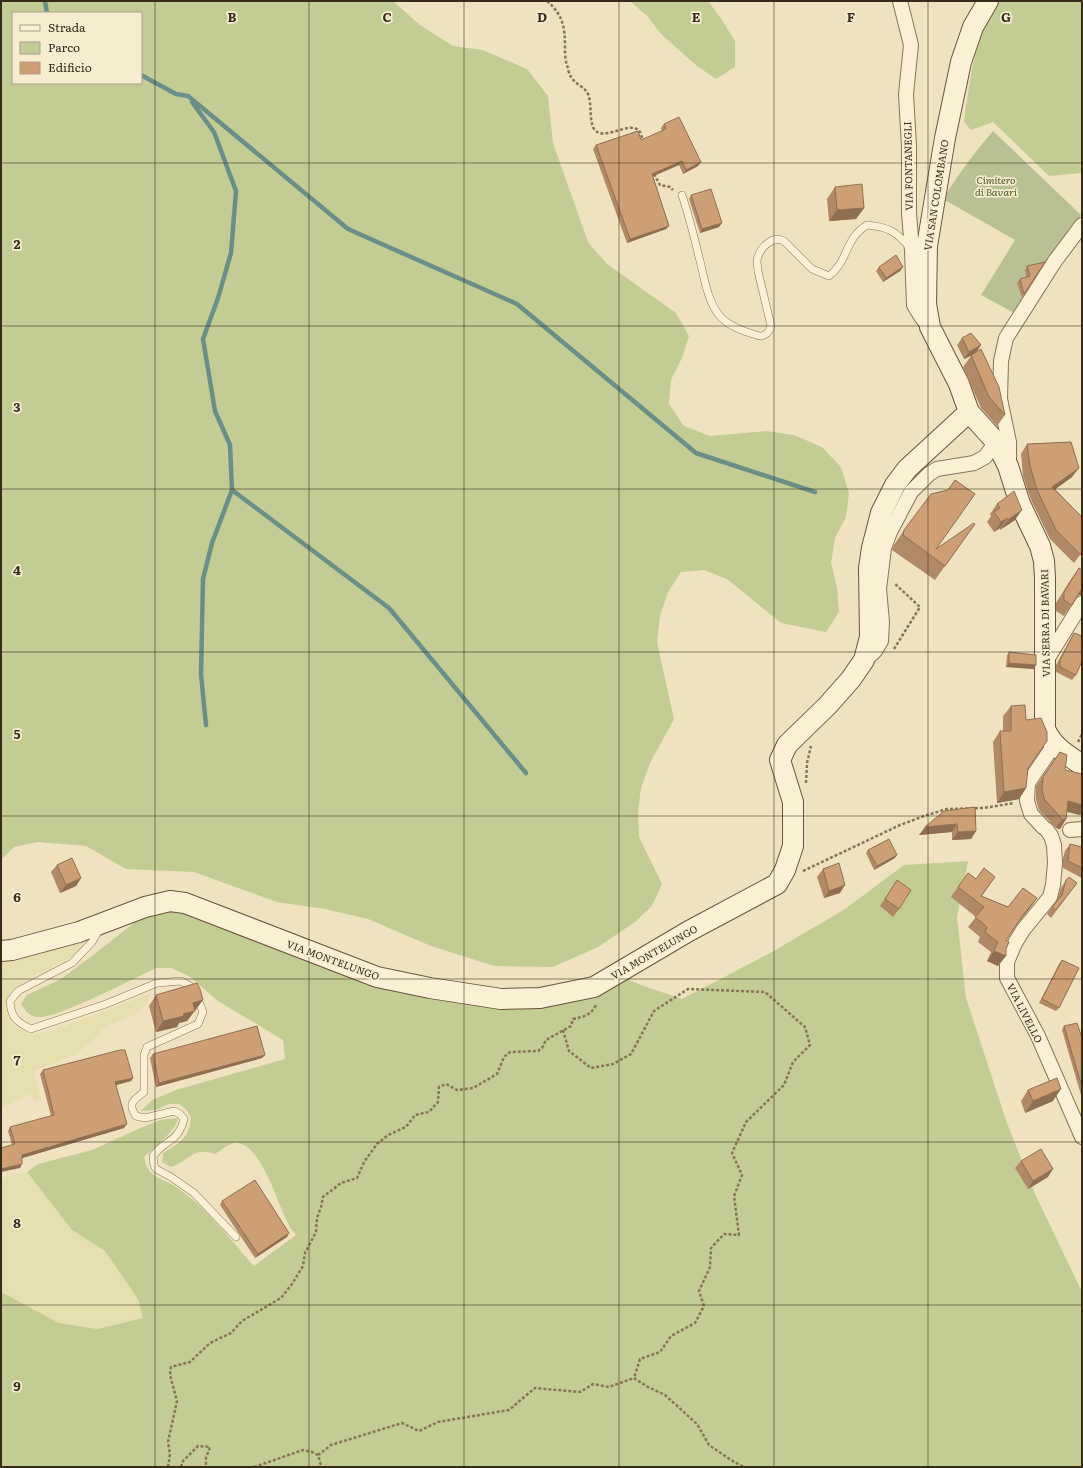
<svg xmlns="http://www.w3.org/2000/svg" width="1083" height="1468" font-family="Literata,serif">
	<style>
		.farmland { fill: #e5dfad }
		.green { fill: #c3cd93; fill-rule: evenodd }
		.cemetery { fill: #b9c193 }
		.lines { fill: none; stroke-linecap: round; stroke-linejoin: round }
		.stream { stroke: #6a8f88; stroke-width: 4.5 }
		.lane-casing { stroke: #887457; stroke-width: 8 }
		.street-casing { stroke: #887457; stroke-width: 16 }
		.secondary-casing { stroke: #6a553a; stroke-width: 22 }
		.path { stroke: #887457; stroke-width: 2.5; stroke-dasharray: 3 2; stroke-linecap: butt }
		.lane { stroke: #faf0d3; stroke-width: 7 }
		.street { stroke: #faf0d3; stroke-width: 14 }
		.secondary { stroke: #faf0d3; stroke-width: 20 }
		.wall { fill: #b18964 }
		.shaded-wall { fill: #906f51 }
		.building { fill: #ce9f74; stroke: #906f51 }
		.grid { fill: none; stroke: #372b1c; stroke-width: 1; stroke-opacity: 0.55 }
		.labels { text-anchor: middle; stroke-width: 3.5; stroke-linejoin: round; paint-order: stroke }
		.street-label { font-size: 10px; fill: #372b1c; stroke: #f6edcf }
		.park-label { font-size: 10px; font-style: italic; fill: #455422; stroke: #f6edcf }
		.grid-label { font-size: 13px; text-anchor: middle; font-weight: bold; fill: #372b1c; stroke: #f6edcf; stroke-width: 3.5; stroke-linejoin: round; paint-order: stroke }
	</style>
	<rect width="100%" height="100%" fill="#efe3bf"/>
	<path class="farmland" d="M79,940L83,942V947L71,958L23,981L11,991L5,1004L6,1011L11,1023L20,1030L34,1034L52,1031L149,994L148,1002L135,1015L106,1026L92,1041L76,1054L34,1071L41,1099L36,1101L29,1094L1,1109V960Z
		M27,1172L72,1230L105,1251L138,1299L143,1318L97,1329L59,1323L1,1292V1178Z"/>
	<path class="green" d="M1,1H393L420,25L453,46L483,50L527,69L548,96L553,143L588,242L607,264L676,313L689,336L682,358L671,380L669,404L684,426L710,436L766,431L794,435L822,447L841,467L849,493L846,517L835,538L831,563L837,587L839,612L826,632L781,623L727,579L704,570L681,572L668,592L660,616L657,642L674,719L650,763L641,788L638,812L639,837L662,884L652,906L635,922L598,947L553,967L494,966L431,946L368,919L325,909L277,902L194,872L126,869L86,846L38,842L14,847L1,860ZM13,13H141V83H13Z
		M630,1H708L720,17L735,41V67L716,79L697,66L662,35L647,16Z
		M998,1H1082V173L1049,176L993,122L971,130L964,122C970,80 974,38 998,1Z
		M968,861L957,917L966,998L1007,1123L1036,1196L1082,1292V1467H1V1292L59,1323L97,1329L143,1318L138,1299L105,1251L72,1230L27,1172L38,1164L92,1150L138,1129L160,1120L178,1118C176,1131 154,1148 144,1157C149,1180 160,1176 176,1187C205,1206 231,1240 254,1266L296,1235C292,1230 288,1225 286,1219C277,1202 260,1140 234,1143C228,1144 220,1151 215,1154C193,1146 189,1161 171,1167L162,1162L163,1153L179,1143L186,1135L190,1126L191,1117L186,1109L179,1104H169L156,1110L141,1111L152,1100L176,1090L285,1059L283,1040L218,1001L189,976L171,968H156C137,977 52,1021 37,1017C28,1016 26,1011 21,1004L27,995L61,979L92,956L145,914L170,907L334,972L436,999L503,1007L626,978L638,984L682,999L772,952L845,909L904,865Z"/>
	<path class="cemetery" d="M993,131L1081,215L1053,257L1018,315L981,295L1015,240L943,199C958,175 974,153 993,131Z"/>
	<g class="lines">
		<path class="stream" d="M45,1L47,13
			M141,75L176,94L188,96L348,229L517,304L696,453L815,492
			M192,102L214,132L236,191L231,253L218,298L203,339L215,411L230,445L232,490L212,543L203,579L201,674L206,725
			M232,490L389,608L526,773"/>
		<g class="lane-casing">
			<path id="lane" d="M682,195C689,216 694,236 699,257C704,276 707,300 719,315C728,326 743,331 756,335C764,338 769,333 771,326L758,271C758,268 757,264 757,261C759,248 772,235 784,241L812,269L829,276C849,261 844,239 867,225C888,227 896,231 910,248
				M99,930L92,942L72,963L18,991L10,1001C11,1017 16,1022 31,1029L106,1004L157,983L181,981L190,986L196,994L203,1012L198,1024L147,1047L144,1055V1092C134,1100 127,1103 136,1116L145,1118L174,1111L180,1114L184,1119C178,1143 165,1139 153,1156L154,1165L156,1169L171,1177L194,1193L236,1237"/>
		</g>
		<g class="street-casing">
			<path id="street" d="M900,1L911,45L906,94L909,146V213L912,251L914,305L922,318L928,325
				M1009,463V442L1000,399L1001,361L1006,338L1055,261L1082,225
				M865,660L875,651L881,641L882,622L879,589L884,548L890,532L911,492L929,474L937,469L974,463L985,457L996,442
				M1046,661L1082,603
				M1054,745L1028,783L1027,801L1031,814L1043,827L1047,830L1051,836L1054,845L1055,863L1053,885L1050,897L1023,930L1015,943L1007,962V978L1038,1036L1082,1137
				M1070,830L1082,829"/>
		</g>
		<g class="secondary-casing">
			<path id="secondary" d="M988,1L973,27L961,62L945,138L927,246L926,304L930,327L959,384L969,412L996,442L1008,466L1020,504L1040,546L1044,561L1045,578V729C1053,747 1066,754 1082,765
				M1,951L12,950L79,932L145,907L170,901L185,903L377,977L430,988L501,999L540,998L594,987L689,931L777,884L785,870L793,846V802L780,760L787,745L828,705L851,679L864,660L870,637L869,568L872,548L881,513L895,485L907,469L969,412"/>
		</g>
		<path class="path" d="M547,1C563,15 565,27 565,47C565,53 565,60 567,65C568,69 569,74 571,77C575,84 584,86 588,94C592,104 589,116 593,127C601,145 631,118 640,132C641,134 642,138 643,141
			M654,174L660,185L670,187L673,190
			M894,649L920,607L894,583
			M1078,742L1082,734
			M806,783L807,763L811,746
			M803,871L900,825L924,816L947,809L984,808L1014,803
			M563,1030L569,1051L591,1068L613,1064L631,1054L654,1011L688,989L765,992L805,1027L810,1045L793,1062L784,1085L746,1122L732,1153L742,1175L734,1196L739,1235L724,1234L711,1248L710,1267L699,1291L704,1306L695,1323L671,1336L660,1352L640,1359L634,1378
			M634,1378L648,1387L665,1395L697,1424L709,1445L734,1462L744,1467
			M318,1455L331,1445L402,1423L419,1431L438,1422L509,1410L535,1388L580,1392L593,1384L609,1387L634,1378
			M168,1467L170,1454L168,1442L177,1401L170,1375L171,1367L190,1362L210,1343L231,1333L242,1321L281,1298L292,1284L303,1266L305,1253L316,1232L317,1218L321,1207L323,1197L341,1183L357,1178L364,1162L377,1144L388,1135L406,1127L415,1115L429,1112L438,1102L439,1087L446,1084L457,1090L473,1088L497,1074L504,1057L510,1052L538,1051L542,1048L546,1040L571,1026L573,1019C584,1017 591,1015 596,1005
			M181,1467L183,1461L198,1446L210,1447L206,1458V1467
			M254,1467L303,1450L312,1452L318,1455L321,1465L320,1467"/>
		<use href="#lane" class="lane"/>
		<use href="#street" class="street"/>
		<use href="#secondary" class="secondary"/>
	</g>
	<path class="wall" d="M664,124L698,166L683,174L679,165L653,176L669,226L666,229L627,243L593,149L596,145L641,140L662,131L661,128Z
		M835,187L864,208L856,219L829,221L827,199Z
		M691,195L719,227L700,233L689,199Z
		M1045,262L1022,298L1017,283L1020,279L1026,277L1025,270L1027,266Z
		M879,267H903L900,271L883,282L876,271Z
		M962,338L977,352L1005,415L997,426L981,408L963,367L971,356L964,359L957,345Z
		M1027,444L1072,477L1055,489L1082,517V556L1080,555L1074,563L1050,539L1031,500L1023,476L1021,454Z
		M997,504L1015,520L1000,530V528L994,532L987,522L991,516L990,514Z
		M975,524L935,580L892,550L894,545L904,530L936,549Z
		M1079,568L1078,595L1064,616L1056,611V603L1071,579Z
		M1074,633L1076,675L1072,680L1056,672V665L1071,638Z
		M1009,652L1034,669L1006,667L1007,655Z
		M1011,706L1026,788L1019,799L997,803L993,742L1000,731H1003V716Z
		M1060,752L1065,770L1082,774V813L1080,815L1067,812L1066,819L1060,829L1056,828L1039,810L1036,800V786Z
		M944,811L976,831L971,839L952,840V832L919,835Z
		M1070,844L1082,847V878L1063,868V858L1065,851Z
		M868,850L895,858L874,870L866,853Z
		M57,865L81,878L76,886L60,893L51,872Z
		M823,869L840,893L824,898L817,877Z
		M995,877L982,896L1008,907L1037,898L1030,908L1017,924L1006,940L998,966L987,961L991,952L978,942L980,937L968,927L976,917L951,897L958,887L976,879Z
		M897,880L899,909L893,917L880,906Z
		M1066,880L1077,883L1051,918L1047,914L1057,900L1061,888Z
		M1062,960L1059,1008L1056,1011L1039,1003L1059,964Z
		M156,995L203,1000L187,1021L179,1023L177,1027L156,1032L149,1006Z
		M1064,1026L1082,1038V1094L1081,1095L1062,1030Z
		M153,1054L262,1058L156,1087L150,1058Z
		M43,1070L133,1078L131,1081L116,1085L124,1128L22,1158L20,1168L12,1145L8,1131L10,1127L51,1116L40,1074Z
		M1028,1090L1053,1101L1025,1113L1021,1101Z
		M1021,1161L1048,1177L1028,1189L1015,1168Z
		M222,1201L287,1237L255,1258L220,1205Z"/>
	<path class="shaded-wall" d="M682,161L679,165L649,178L652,174Z
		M701,162L698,166L683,174L686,170Z
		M864,208L856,219L829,221L837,210Z
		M722,223L719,227L700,233L702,229Z
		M669,226L666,229L627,243L630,239Z
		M903,267L900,271L883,282L886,278Z
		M981,345L976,353L964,359L969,352Z
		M1079,468L1072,477L1046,496L1052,487Z
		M1022,510L1015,520L1000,530L1008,520Z
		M1007,518L1000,528L994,532L1001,522Z
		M1082,588V595H1078L1075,598Z
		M1009,663L1036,665L1034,669L1006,667Z
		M1026,788L1019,799L997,803L1004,792Z
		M1068,801L1082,805V813L1080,815L1061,810Z
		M1062,819H1066L1060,829L1056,828Z
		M957,824L952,832L919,835L925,827Z
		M976,831L971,839L952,840L958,832Z
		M897,855L895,858L874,870L877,866Z
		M81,878L76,886L60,893L66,885Z
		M845,885L840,893L824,898L829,891Z
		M1037,898L1030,908L1016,925L1023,915Z
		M994,951L1006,956L998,966L987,961Z
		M203,1000L187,1021L179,1023L177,1027L156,1032L163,1021L193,1003Z
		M265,1055L262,1058L156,1087L159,1083Z
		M133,1078L131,1081L113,1086L115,1082Z
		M1061,1089L1053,1101L1025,1113L1033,1101Z
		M127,1124L124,1128L19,1159L22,1155Z
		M22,1164L20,1168L1,1172V1169Z
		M1053,1169L1048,1177L1028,1189L1033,1181Z
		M289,1233L287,1237L255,1258L258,1254Z"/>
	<path class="building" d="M679,117L701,162L686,170L682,161L652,174L669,226L630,239L596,145L638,131L641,140L666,129L664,124Z
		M862,184L864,208L837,210L835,187Z
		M711,189L722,223L702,229L691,195Z
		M896,255L903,267L886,278L879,267Z
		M1045,262L1024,294L1020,279L1030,276L1027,266Z
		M971,333L981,345L969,352L962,338Z
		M981,349L999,387L1005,415L989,397L971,355Z
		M1071,442L1079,468L1052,487L1082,517V552L1080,554L1056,530L1037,490L1030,466L1027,444Z
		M955,480L975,494L936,549L974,523L975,524L945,566L903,535L904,530L931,494L948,490Z
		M1014,491L1022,510L1008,520L1007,518L1001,522L994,512L1000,508L997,504Z
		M1079,568L1082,570V588L1072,605L1064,600V592Z
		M1074,633L1082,636V661L1076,675L1060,667V660Z
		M1009,652L1036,655V665L1009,663Z
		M1025,705L1026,720L1041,718L1047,732V741L1028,768L1026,788L1004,792L1000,731H1011V706Z
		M1060,752L1067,755L1065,770L1082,774V805L1068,801L1066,819H1062L1045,800L1042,791L1043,777Z
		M975,807L976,831L958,832L957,824L925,827L944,811Z
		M889,839L897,855L877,866L868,850Z
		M1070,844L1082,847V868L1068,861L1069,851Z
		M72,858L81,878L66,885L57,865Z
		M839,863L845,885L829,891L823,869Z
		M984,868L995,877L981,896L1008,907L1023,888L1037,898L1023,915L1006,940L1009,942L1006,949V956L994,951L998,942L985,932L987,927L975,917L984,907L958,887L968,873L976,879Z
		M1069,877L1077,883L1056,910L1052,907L1062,895L1066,880Z
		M897,880L911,890L899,909L885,899Z
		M1062,960L1079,968L1059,1008L1042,999Z
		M197,983L200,989L203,1000L193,1003L195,1011L183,1014L184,1016L163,1021L156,995Z
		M1077,1023L1082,1038V1087L1064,1026Z
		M257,1026L265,1055L159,1083L153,1054Z
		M120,1050H125L133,1078L115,1082L127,1124L22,1155V1164L1,1169V1148L15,1144L10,1127L54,1115L43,1070Z
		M1057,1078L1061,1089L1033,1101L1028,1090Z
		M1041,1149L1053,1169L1033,1181L1021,1161Z
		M255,1180L289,1233L258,1254L222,1201Z"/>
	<path class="grid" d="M155,1V1467M309,1V1467M464,1V1467M619,1V1467M774,1V1467M928,1V1467M1,163H1082M1,326H1082M1,489H1082M1,652H1082M1,816H1082M1,979H1082M1,1142H1082M1,1305H1082"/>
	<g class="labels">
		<g class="street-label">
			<text transform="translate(908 166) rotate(-91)" y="4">VIA FONTANEGLI</text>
			<text transform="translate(936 195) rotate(-81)" y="4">VIA SAN COLOMBANO</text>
			<text transform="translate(1045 623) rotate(-91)" y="4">VIA SERRA DI BAVARI</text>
			<text transform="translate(654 952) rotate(-30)" y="4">VIA MONTELUNGO</text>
			<text transform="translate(333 960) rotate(20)" y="4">VIA MONTELUNGO</text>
			<text transform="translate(1025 1013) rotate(63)" y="4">VIA LIVELLO</text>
		</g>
		<g class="park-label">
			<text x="996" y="184">Cimitero<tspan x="996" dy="12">di Bavari</tspan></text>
		</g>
	</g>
	<g class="grid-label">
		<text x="232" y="22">B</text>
		<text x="387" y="22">C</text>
		<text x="542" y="22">D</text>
		<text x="696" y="22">E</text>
		<text x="851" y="22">F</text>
		<text x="1006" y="22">G</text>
		<text x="17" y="249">2</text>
		<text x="17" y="412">3</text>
		<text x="17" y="575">4</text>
		<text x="17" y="739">5</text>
		<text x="17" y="902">6</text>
		<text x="17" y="1065">7</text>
		<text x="17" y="1228">8</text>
		<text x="17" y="1391">9</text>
	</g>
	<rect width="1083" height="1468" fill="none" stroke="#372b1c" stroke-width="4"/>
	<rect x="12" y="12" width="130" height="72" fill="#f6edcf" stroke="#aa9f87"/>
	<rect x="20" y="25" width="20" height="6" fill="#faf0d3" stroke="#aa9f87"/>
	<text x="48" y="32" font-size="12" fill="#372b1c">Strada</text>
	<rect x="20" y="42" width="20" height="12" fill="#c3cd93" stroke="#aa9f87"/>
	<text x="48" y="52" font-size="12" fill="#372b1c">Parco</text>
	<rect x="20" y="62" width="20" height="12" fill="#ce9f74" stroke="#aa9f87"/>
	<text x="48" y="72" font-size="12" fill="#372b1c">Edificio</text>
</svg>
